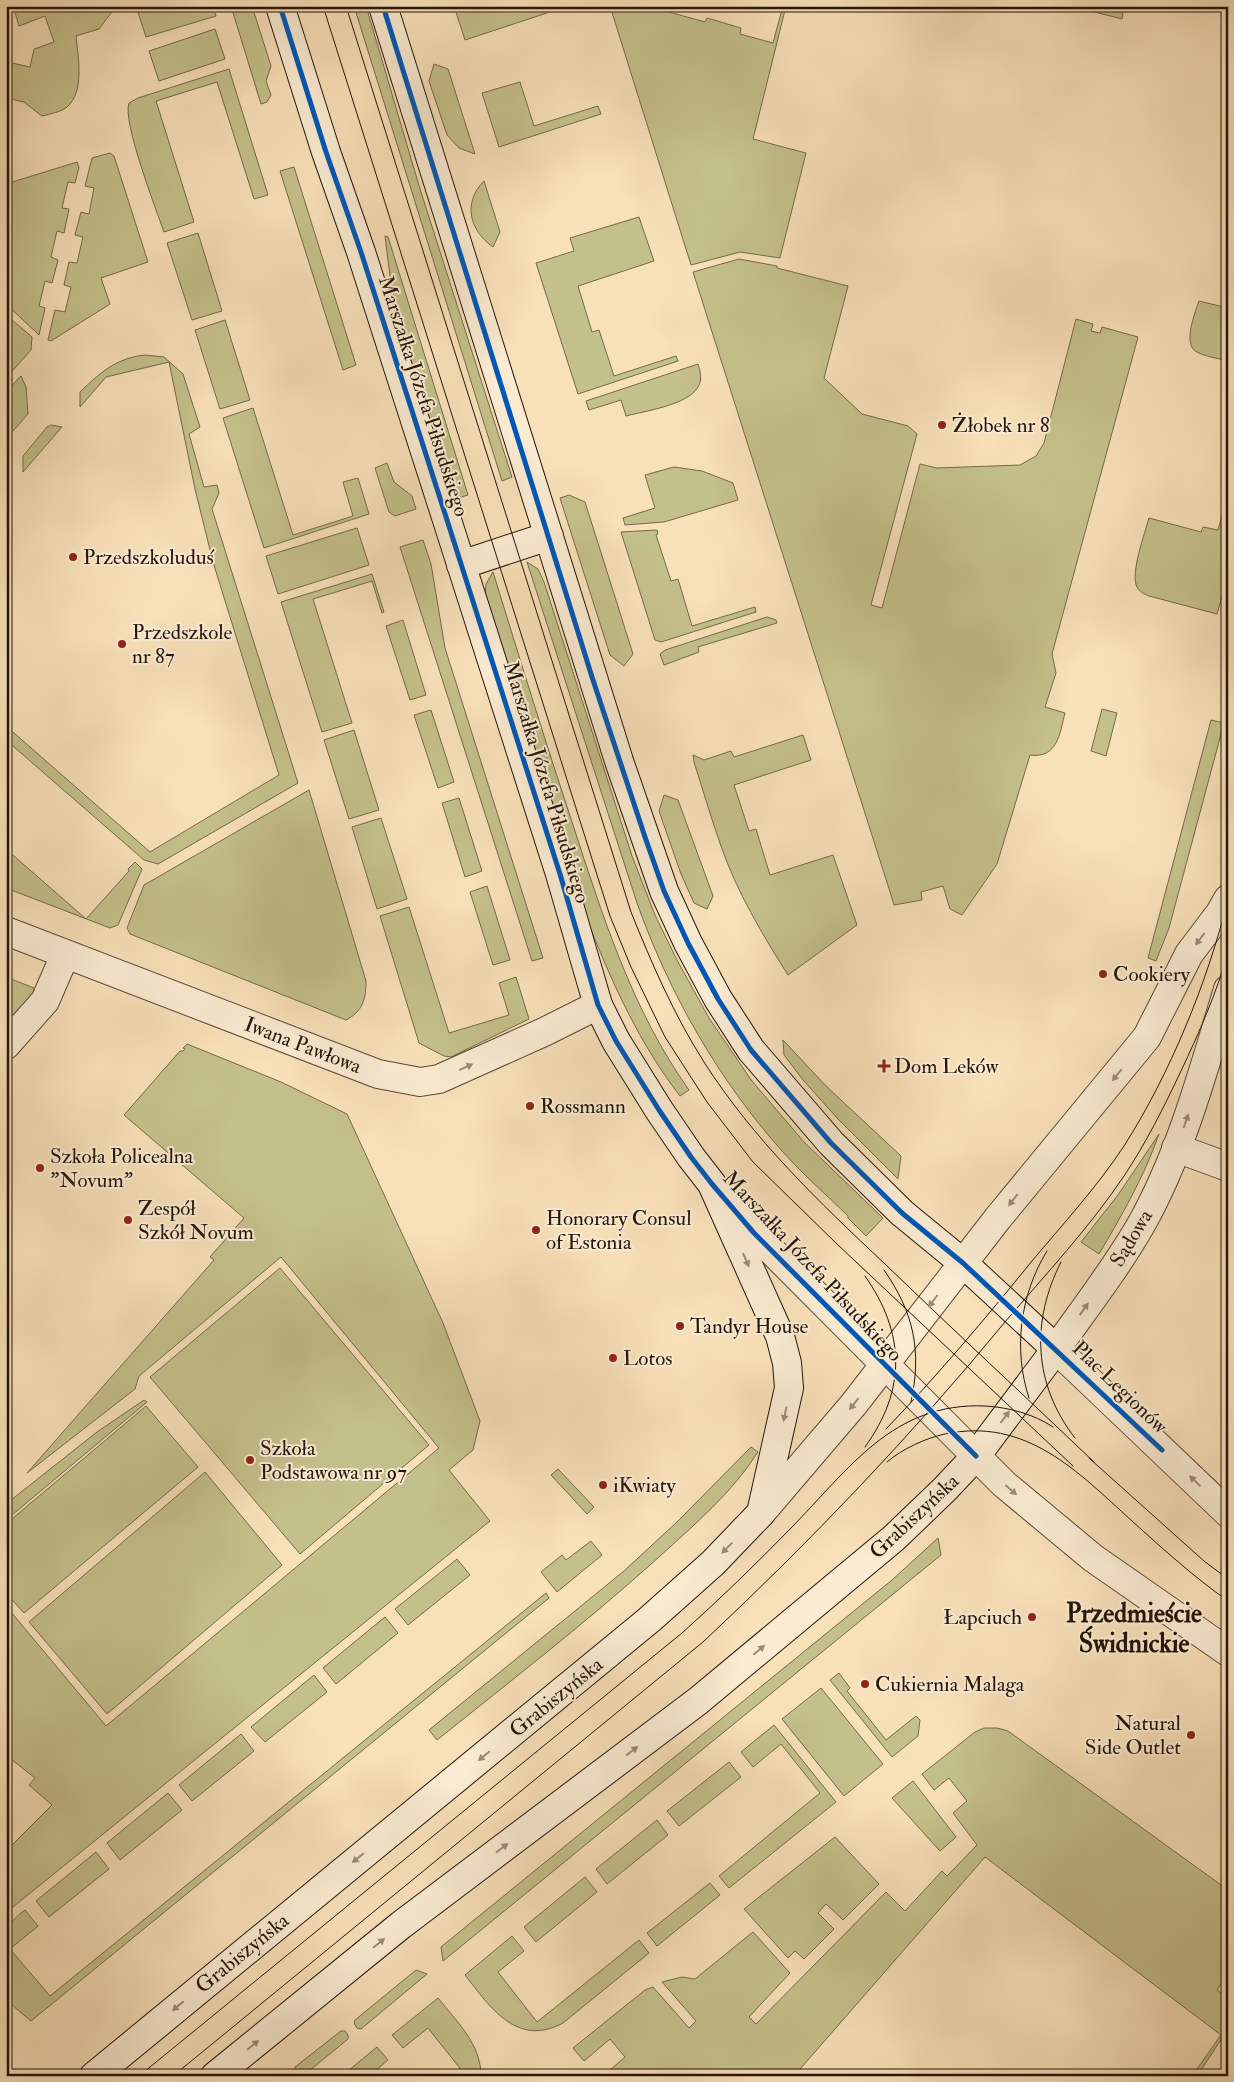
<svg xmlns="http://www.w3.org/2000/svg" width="1234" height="2082" font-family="'IM FELL Double Pica',serif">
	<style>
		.green { fill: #c4c08b; stroke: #746a4a }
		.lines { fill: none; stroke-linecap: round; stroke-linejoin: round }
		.minor-casing { stroke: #594835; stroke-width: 30 }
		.tertiary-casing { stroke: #594835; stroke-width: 30 }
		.secondary-casing { stroke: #241509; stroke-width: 30 }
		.minor { stroke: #faebd2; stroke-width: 28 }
		.tertiary { stroke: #faebd2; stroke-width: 28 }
		.secondary { stroke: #faebd2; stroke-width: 28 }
		.tram { stroke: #241509; stroke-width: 1 }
		.cycleway-casing { stroke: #faebd2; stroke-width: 8 }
		.cycleway { stroke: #0057b8; stroke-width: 5 }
		.oneway { fill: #9a8b78 }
		.poi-dot { fill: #8f2418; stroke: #faebd2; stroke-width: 2 }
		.labels { text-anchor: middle; stroke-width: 4; stroke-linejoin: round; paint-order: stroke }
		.street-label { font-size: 21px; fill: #241509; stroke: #faebd2 }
		.poi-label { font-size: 21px; fill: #241509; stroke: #faebd2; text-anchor: start }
		.district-label { font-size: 26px; font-weight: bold; fill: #241509; stroke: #faebd2 }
	</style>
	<rect width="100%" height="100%" fill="#f8e0b9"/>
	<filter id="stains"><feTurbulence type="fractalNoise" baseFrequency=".004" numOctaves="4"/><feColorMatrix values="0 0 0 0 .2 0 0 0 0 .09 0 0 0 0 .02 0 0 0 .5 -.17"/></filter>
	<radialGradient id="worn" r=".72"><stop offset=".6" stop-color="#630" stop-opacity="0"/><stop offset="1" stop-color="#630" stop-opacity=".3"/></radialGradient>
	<path class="green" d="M13,6H109L111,13L99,29L76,36C78,56 85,92 67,107C61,112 50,114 42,116L24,102L6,98L12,63L30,67L34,49L54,42L45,16L19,26Z
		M136,6H213L216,16L146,37Z
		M231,6H252L271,66L266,81L271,95L267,102L261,104Z
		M354,6H366L420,189L512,477L502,481Z
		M454,6H568L465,40Z
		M610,6H647L705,22L707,18L741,28L740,34L773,43L783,6H786L753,139L806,153L780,258L740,252L691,265Z
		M1071,6H1098L1123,13L1122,19Z
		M215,29L225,59L159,81L149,51Z
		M434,64L448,69L475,154L459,148L447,135L429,81Z
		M229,69L268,195L254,199L217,82L156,101L194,222L164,232C156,209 122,121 129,103L138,98Z
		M520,82L534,126L598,106L601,114L499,147L482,93Z
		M110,153L114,156L148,262L101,278L110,304L51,341L48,340L55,310L65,312L71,287L64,285L69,262L77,263L83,237L75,235L81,212L89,214L94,188L85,186L92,158Z
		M77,162L79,167L75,183L68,182L62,208L69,209L64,233L57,231L51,257L58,260L52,283L45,281L39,306L45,308L39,335L6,304V184Z
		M294,167L356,365L343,370L280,171Z
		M484,181L500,232L493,247C470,231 462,203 484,181Z
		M639,217L654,261L578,286L592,332L599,330L614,376L676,356L678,361L578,394L536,263L574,251L570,238Z
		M198,233L222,311L192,320L167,243Z
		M385,236L388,237L468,495L455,499L404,339L391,284Z
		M739,259L777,266V268L848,286L824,378L862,414L908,426L917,434L871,605L882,608L920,464L937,468L1020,465L1036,456L1044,443L1076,319L1093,324L1091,331L1100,333L1102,327L1138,337L1052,654L1056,673L1045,707L1065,713C1060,732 1058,759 1030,755L997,864L962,915L950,909L943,886L921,892L922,900L894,905L891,895L693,272Z
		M1199,301L1228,308V361C1218,358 1206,357 1197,352C1182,345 1195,313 1199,301Z
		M6,315L32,337L31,350L6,378V359L9,355L6,353Z
		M225,320L250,400L220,409L195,330Z
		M145,355L164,357L183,374L200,427L189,434L204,487L217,485L219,493L212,509L298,783L158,864L144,860L6,740V726L150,852L279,775L213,562L195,489L169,362L106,377L80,407V392C100,373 116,358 145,355Z
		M698,364C700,371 703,379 698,387C688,405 645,411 626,416L621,400L589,410L586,401Z
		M21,376L26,387L28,414L6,439V392Z
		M253,408L293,535L353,516L343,482L358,478L369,514L264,548L223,418Z
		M51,425L62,427L23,472V456L47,427Z
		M387,463L394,482L412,496L416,509L395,516L389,512L375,468Z
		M674,467L702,471L733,483L738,500L664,522L625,525L623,518L655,508L645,475Z
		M569,495L585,502L633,654L624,666L610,655L560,498Z
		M1228,495V576L1217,614L1149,596C1145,594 1139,592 1137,587C1130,573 1145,533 1149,518L1201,532L1203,527L1218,530Z
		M357,528L369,565L278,594L266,556Z
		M657,530L658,534L656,535L671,581L678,579L692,626L755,607L756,612L661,642L655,640L621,532Z
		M423,540L431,564L445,648L543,958L532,961L400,547Z
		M527,562L538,569L544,582L632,856L655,915L677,960L709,1018L752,1081L804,1142L883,1218L866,1236L848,1218V1216C827,1195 803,1175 783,1152C719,1081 669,993 637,903Z
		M493,572C519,656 545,741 573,825C603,917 632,1010 689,1090L680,1096C641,1046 613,985 590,927L485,596L486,584Z
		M372,574L384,612L382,613L372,581L313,599L352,723L322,732L281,602Z
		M767,617L776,620L777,623L698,647L699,652L664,665L660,654L665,650Z
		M403,620L426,695L410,700L386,626Z
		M1102,709L1117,713L1106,756L1091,751Z
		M431,710L454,782L438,788L414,715Z
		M1211,720L1224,723L1169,928L1156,961L1148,958Z
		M354,730L379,810L349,819L324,740Z
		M803,735L811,760L734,785L749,831L756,829L770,875L833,855L857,925L788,975C762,934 737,892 721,846C711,818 703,790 694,762L693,755L704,760L731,751L734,757Z
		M309,790L366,981C366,999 363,1011 346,1020L130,934L127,928L144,885Z
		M664,795L678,800L713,896L707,909L694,903L681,874L659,811Z
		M459,798L482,871L465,877L442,803Z
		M381,818L407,899L377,909L352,827Z
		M6,849L86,919L129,871L128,869L135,862L142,869L118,925L110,928L6,888Z
		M487,886L510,960L493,965L470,892Z
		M409,907L449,1033L509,1015L499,983L516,977L529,1019L451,1057L444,1056L419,1043L380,916Z
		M6,977L34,988V994L6,1033Z
		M783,1040L826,1086L901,1156L898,1179L838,1119L803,1080L784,1055Z
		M187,1044L281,1082L347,1114L443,1323L480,1421L473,1450L449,1470L490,1521L8,1911L6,1909V1851L52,1805L29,1785L35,1778L6,1755V1738L12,1732L6,1730V1606L106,1726L439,1448L281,1257L139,1376L135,1389L27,1473L214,1260L210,1257L244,1218L124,1115L180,1051H183L185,1049L183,1048Z
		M1159,1134C1144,1177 1122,1215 1099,1254L1081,1242L1118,1195Z
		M280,1268L429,1445L300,1554L150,1377Z
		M144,1400L147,1402L6,1520V1504L97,1432Z
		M146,1406L198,1467L24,1613L6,1593V1524Z
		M751,1447L758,1452C732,1493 695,1524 659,1557C588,1621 512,1680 437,1740L429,1730L624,1571L678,1521Z
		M558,1469L594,1507L587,1514L551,1475Z
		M205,1472L282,1565L107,1714L29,1622Z
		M938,1538L941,1555L443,1961L441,1947L892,1580Z
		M591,1541L602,1555L557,1592L541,1572L562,1555L566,1560Z
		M457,1559L470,1575L408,1625L395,1609Z
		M546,1593L549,1598L31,2021L6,2000V1948L9,1946C0,1931 14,1918 25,1910L38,1926L10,1949L50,1996Z
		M385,1617L398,1633L336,1684L323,1668Z
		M839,1673L850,1688L847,1691L886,1740L916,1716L920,1720L918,1736L892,1757L830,1680Z
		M314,1675L327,1692L265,1742L251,1727Z
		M821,1688L883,1764L844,1796L782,1719Z
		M774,1725L836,1802L729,1888L719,1876L820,1793L781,1744L753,1767L741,1752Z
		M984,1728H997L1008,1731L1228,1890V1961L1224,1965L1228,1969V1974L1217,1990L1228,1998V2029L1197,2076H1192L1221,2035L985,1857L794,2076H603L625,2057L610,2039L584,2061L573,2048L645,1990L653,1987L689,2028L696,2021L662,1982L682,1977L695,1979L753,1932L790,1973L749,2017L756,2024L886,1892L905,1911L942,1871L947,1876L977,1845L953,1813L967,1801L949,1778L934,1790L922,1774L975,1732Z
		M241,1734L254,1751L192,1801L179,1785Z
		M729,1762L741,1777L679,1826L667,1811Z
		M913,1781L956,1837L940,1851L892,1798Z
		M168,1793L182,1810L120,1860L107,1843Z
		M657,1820L668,1835L607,1884L596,1869Z
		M835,1837L879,1884L843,1920L826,1904L818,1913L834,1929L804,1959L795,1951L788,1958L744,1909Z
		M96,1852L109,1869L49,1917L36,1901Z
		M585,1877L597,1892L536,1942L524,1927Z
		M710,1883L720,1895L657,1946L647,1933Z
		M512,1936L524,1951L498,1972L537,2022L639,1940L649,1953L563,2023C517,2048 490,2007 465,1975Z
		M416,1970L427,1974L361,2029L357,2028L354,2023L355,2020Z
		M438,1998C457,2022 481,2044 481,2076H466L428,2028L403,2048L392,2035Z
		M341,2031H345L348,2035V2039L303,2076H298L295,2071V2067Z
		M377,2047L388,2060L369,2076H342Z"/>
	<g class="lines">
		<g class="minor-casing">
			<path id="minor" d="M6,931L378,1074L420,1082L439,1079L544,1032L598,1005
				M6,1045L45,1001L65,955
				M1176,1148L1228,1167"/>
		</g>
		<g class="tertiary-casing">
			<path id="tertiary" d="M1228,989C1204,1068 1182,1151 1142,1223C1117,1267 1085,1308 1056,1349L1228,1513
				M719,1192L754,1233L1004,1484L1093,1558L1228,1652
				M761,1513L854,1404L998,1218L1147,1037L1189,954L1220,913L1228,899"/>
		</g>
		<g class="secondary-casing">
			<path id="secondary" d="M461,565L549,536
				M94,2076L649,1620L713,1563L761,1513L789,1388L787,1363L780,1336L712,1184L691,1157L659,1110L616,1041L598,1005L560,874L447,520L361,252L326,152L280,6
				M215,2076L401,1925L698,1701L894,1538L945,1489L976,1456L1056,1349L963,1263L902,1213L831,1143L751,1050L718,999L688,943L664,891L619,761L383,6"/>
		</g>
		<use href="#minor" class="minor"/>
		<use href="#tertiary" class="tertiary"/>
		<use href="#secondary" class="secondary"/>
		<path class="tram" d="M323,6L610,916L631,967L665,1037L707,1102L753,1162L837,1244L1073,1466
			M346,6L631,912C652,964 674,1015 704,1062C753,1139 819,1202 885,1264C954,1331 1025,1396 1094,1462
			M1061,1262C1031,1321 1033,1384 1075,1438
			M884,1270C914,1313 922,1351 911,1402
			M865,1276C905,1333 907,1389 865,1447
			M1029,1398C1013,1349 1020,1295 1047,1251
			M886,1429C937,1376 985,1319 1032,1261C1063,1224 1097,1187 1124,1146C1170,1074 1207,983 1228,900
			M1089,1458L1204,1561L1228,1579
			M887,1462C902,1449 926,1438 945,1434C1026,1417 1077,1471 1132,1521C1163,1549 1194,1577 1228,1601
			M139,2076L682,1633C720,1599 756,1564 791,1528C849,1469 893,1402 985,1406C1007,1407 1034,1414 1053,1427
			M173,2076L703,1642C810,1542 912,1435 1005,1322C1045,1275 1090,1227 1124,1176C1146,1143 1164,1107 1181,1071C1199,1033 1216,994 1228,953"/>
		<g class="cycleway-casing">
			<path id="cycleway" d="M280,6L326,152L361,252L447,520L560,874L598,1005L616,1041L659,1110L691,1157L712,1184L754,1233L976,1456
				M383,6L592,677L646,840L664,891L688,943L718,999L751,1050L831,1143L902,1213L963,1263L1162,1450"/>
		</g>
		<use href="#cycleway" class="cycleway"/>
	</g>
	<defs><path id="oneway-solid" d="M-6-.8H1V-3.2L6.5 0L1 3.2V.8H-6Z" transform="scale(1.25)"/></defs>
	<g class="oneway">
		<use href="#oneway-solid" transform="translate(1200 939) rotate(127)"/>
		<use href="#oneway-solid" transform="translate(466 1067) rotate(-24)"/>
		<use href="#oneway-solid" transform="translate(1117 1075) rotate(129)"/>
		<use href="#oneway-solid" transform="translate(1186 1121) rotate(-71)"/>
		<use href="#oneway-solid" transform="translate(1013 1200) rotate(128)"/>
		<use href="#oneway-solid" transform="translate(746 1260) rotate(66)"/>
		<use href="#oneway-solid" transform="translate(933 1301) rotate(127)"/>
		<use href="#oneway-solid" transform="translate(1084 1309) rotate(-55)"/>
		<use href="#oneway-solid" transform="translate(854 1404) rotate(129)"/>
		<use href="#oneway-solid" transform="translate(785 1414) rotate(102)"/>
		<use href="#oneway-solid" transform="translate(1005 1417) rotate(-53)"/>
		<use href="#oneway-solid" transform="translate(1195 1481) rotate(-136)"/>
		<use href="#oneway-solid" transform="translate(1011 1490) rotate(41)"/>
		<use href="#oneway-solid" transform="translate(727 1548) rotate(134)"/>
		<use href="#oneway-solid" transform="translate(759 1650) rotate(-40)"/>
		<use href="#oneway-solid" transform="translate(632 1751) rotate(-37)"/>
		<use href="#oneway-solid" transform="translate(484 1756) rotate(141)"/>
		<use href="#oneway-solid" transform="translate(502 1848) rotate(-37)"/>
		<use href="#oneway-solid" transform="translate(358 1858) rotate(141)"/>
		<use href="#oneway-solid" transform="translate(379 1943) rotate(-39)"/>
		<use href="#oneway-solid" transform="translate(178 2006) rotate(140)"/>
		<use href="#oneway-solid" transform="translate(253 2045) rotate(-39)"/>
	</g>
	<g class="poi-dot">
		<circle cx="942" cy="425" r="5"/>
		<circle cx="73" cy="557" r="5"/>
		<circle cx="122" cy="644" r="5"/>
		<circle cx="1103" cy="974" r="5"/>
		<path d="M881.5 1058.5h5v5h5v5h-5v5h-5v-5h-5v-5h5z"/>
		<circle cx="530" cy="1106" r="5"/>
		<circle cx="40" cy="1168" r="5"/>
		<circle cx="128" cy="1220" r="5"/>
		<circle cx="536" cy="1230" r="5"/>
		<circle cx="680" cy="1326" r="5"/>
		<circle cx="613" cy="1358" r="5"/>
		<circle cx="250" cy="1460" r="5"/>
		<circle cx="603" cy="1485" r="5"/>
		<circle cx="1032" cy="1617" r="5"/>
		<circle cx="865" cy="1684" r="5"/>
		<circle cx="1191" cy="1735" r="5"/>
	</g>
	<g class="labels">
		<g class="street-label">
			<text transform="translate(424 396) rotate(72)" y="7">Marszałka Józefa Piłsudskiego</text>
			<text transform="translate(547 782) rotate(73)" y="7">Marszałka Józefa Piłsudskiego</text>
			<text transform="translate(303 1045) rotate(21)" y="7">Iwana Pawłowa</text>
			<text transform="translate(1131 1238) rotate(-59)" y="7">Sądowa</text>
			<text transform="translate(813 1266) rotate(47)" y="7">Marszałka Józefa Piłsudskiego</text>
			<text transform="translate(1120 1387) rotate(44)" y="7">Plac Legionów</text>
			<text transform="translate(914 1516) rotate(-43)" y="7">Grabiszyńska</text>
			<text transform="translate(556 1697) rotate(-39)" y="7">Grabiszyńska</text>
			<text transform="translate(242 1953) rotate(-39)" y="7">Grabiszyńska</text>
		</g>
		<g class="poi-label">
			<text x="952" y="432">Żłobek nr 8</text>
			<text x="83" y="564">Przedszkoluduś</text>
			<text x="132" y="639">Przedszkole<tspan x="132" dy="24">nr 87</tspan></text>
			<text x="1113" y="981">Cookiery</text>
			<text x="894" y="1073">Dom Leków</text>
			<text x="540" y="1113">Rossmann</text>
			<text x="50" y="1163">Szkoła Policealna<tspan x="50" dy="24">"Novum"</tspan></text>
			<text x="138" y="1215">Zespół<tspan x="138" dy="24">Szkół Novum</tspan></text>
			<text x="546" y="1225">Honorary Consul<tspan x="546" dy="24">of Estonia</tspan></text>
			<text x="690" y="1333">Tandyr House</text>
			<text x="623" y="1365">Lotos</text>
			<text x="260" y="1455">Szkoła<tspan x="260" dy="24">Podstawowa nr 97</tspan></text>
			<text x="613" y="1492">iKwiaty</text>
			<text x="1022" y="1624" text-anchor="end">Łapciuch</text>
			<text x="875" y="1691">Cukiernia Malaga</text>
			<text x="1181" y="1730" text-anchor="end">Natural<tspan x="1181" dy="24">Side Outlet</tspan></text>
		</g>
		<g class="district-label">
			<text x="1134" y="1622">Przedmieście<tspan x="1134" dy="30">Świdnickie</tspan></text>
		</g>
	</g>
	<rect width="1234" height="2082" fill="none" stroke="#f8e0b9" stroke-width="25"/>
	<rect x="8" y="8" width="1219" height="2067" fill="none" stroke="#241509" stroke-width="2.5"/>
	<rect x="12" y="12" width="1209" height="2057" fill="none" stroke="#241509"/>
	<rect width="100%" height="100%" filter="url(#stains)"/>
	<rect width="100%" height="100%" fill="url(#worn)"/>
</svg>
